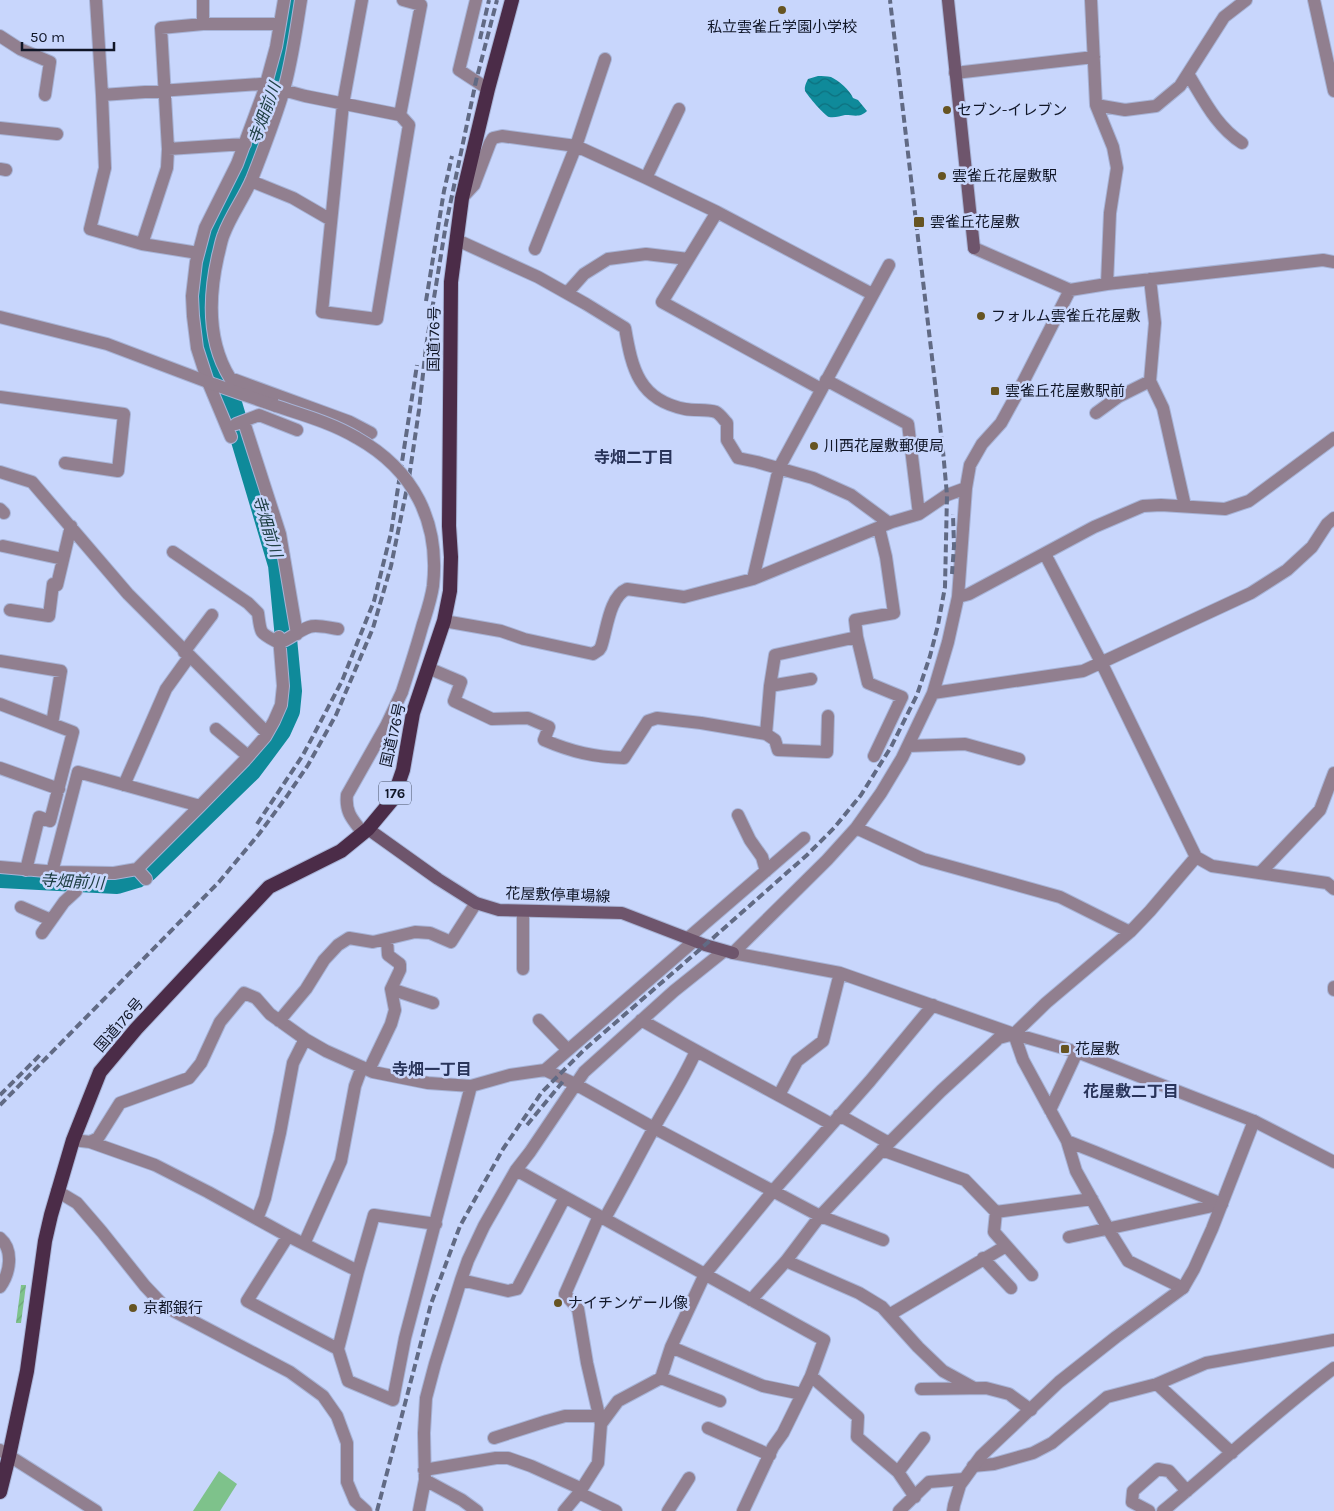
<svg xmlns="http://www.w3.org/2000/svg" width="1334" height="1511" font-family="Karla,'Noto Sans JP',sans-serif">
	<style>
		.park { fill: #7ec28b }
		.garden { fill: url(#garden-furrows) }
		.water { fill: url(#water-waves) }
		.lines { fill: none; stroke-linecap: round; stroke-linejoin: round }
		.river { stroke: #0f8a9a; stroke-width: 22 }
		.minor-casing { stroke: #a7b3d6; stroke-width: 14 }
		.tertiary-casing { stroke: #a7b3d6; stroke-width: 14 }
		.secondary-casing { stroke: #a7b3d6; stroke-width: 14 }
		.trunk-casing { stroke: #a7b3d6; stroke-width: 16 }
		.minor { stroke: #917f8f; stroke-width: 12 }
		.tertiary { stroke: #917f8f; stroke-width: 12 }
		.secondary { stroke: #6e556c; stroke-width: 12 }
		.trunk { stroke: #4b2c48; stroke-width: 14 }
		.rail { stroke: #616a84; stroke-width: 4; stroke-dasharray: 8 4; stroke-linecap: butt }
		.tertiary-bridge-casing { stroke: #a7b3d6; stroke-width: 14; stroke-linecap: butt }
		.tertiary-bridge { stroke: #917f8f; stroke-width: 12 }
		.poi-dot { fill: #665422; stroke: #c8d6fc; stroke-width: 2 }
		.labels { text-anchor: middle; stroke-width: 5; stroke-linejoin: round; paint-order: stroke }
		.shield { fill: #c8d6fc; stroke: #475067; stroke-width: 1 }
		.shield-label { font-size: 14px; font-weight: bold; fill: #101627 }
		.poi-label { font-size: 15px; fill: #101627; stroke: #c8d6fc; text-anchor: start }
		.street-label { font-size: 15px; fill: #101627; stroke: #c8d6fc }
		.water-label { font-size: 16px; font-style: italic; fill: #204045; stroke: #c8d6fc }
		.neighbourhood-label { font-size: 16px; font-weight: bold; fill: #29345a; stroke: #c8d6fc }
	</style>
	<defs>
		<pattern id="garden-furrows" width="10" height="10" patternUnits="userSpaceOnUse" patternTransform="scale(1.25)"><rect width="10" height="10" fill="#7ec28b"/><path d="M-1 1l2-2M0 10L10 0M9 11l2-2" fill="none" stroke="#6ca678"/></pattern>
		<pattern id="water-waves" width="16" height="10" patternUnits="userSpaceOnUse" patternTransform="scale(1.25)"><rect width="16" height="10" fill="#0f8a9a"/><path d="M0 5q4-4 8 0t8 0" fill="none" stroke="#0d707e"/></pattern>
	</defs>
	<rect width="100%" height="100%" fill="#c8d6fc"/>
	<path class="park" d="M219,1471L237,1484L220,1511H193Z"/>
	<path class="garden" d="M21,1285H26L21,1323H16Z"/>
	<path class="water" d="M818,76C822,76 827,76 831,77C839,81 850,90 853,98L858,100L867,111C860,118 854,115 845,115C840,116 835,118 829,117C824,115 808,96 805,91C804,87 806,83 808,79Z"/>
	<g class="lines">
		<path class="river" d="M0,877L117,883L137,877L147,871L251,770L280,731L289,711L291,691L279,565L230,400L227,396C217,366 205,337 201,306C199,289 203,271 207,255L274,95L280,69L293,0"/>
		<g class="minor-casing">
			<path id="minor" d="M96,0L102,95L261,84L305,96L400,115L421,5L403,0
				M301,0C296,31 292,63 283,93C274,122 263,151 252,179C244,198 231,215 224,234C221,241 220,249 218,256C209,296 207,341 230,378L350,422L371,433
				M362,0L343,104L322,312L377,319L409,125L400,115
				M476,0L459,70L488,89
				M1091,0L1096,105L1113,147L1117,168L1110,213L1107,284
				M1314,0L1334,91
				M203,24H280
				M0,36L20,49L50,62L45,95
				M955,73L1094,57
				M1188,74C1204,100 1216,126 1242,143
				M102,95L105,168L90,229L142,244L167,168L168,149L161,28L203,24V0
				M1096,105L1125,110L1156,106L1180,86L1224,17L1246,0
				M0,128L57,134
				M168,149L245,144
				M0,169L6,170
				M646,178L679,109
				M251,181L293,198L331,220
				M462,198L474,185L490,143L493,138L502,136L576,146L646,178L717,212
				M457,240L538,277L586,304L625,328C632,369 639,400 685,409C695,411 707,409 716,412C720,414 724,420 727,423V440L738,458L757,462L813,478L851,495L889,523
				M142,244L198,253
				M974,248L1070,290L1107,284L1323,260L1334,262
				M535,249L576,146L605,59
				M1150,279L1155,323L1150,381L1163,408L1185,506
				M567,293L584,274L608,259L646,254L688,259
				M826,380L908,424L919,514
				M821,389L662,302L717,212L872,294
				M0,397L124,414L118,471L65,463
				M1096,413L1118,397L1150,381
				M244,422L280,534L297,634
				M236,424L259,415L297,430
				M231,437L208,382L197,348L193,316L192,296L196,262L205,228L237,164L264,91L276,47L284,0
				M0,472L32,482L128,594L267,733
				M0,509L4,513
				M3,546L63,559
				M173,552L248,603L258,613C261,635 259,632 279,643C290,639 298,631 309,627C317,624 329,628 338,629
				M1045,554L1101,662L1196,857L1212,866L1327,883L1334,889
				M753,579L779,468L889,265
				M958,597L969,594L1094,527L1143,506L1161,505L1225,509L1249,501L1334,438
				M10,610L49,616L53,584L57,585L71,526
				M444,621L501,631L524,639L593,654L599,650L601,647C607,630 609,597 627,589L684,597L753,579L892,522L919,514L947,495L966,488
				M857,637L868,683L902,697L874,756
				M184,652L212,615
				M0,661L61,671L52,724
				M428,668L461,682L454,701L492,719L528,718L549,727L544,740C572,752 594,757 624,758L648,721L657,718L701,723L766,734L775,740L778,750L827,752L828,716
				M770,686L775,655L857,637L855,620L894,613L886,557L879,528
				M933,693L1083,671L1251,593L1287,570L1312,547L1327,524L1334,518
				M0,704L73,732L50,821L39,817L26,870
				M216,729L248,756
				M766,734L770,686L811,679
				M908,746L965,744L1019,759
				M0,768L59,789
				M124,785L166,689L189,657
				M738,815L750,840L762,857L766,871
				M0,867L57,872L114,873L137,869L200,806L245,760L265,737L274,721L281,705L283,686L279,637
				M137,869L146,879
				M52,872L78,772L200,806
				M1260,873L1320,810L1334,773
				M21,907L51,920
				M1130,932L1150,911L1196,857
				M42,933L64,902L76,891L80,873
				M688,938L804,838
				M733,953L827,860L856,828L881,793L902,758L933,693L948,642L958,597L966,488L970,465L982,444L1001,423L1017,394L1070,290
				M733,953L840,973L1014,1034L1077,1052L1254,1121L1334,1162
				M523,969V911
				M1334,987V990
				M391,989L433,1003
				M539,1020L568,1050
				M641,1020C704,1056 768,1089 831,1124
				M279,1021L306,989L324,960L338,945L349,938L373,942L415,932L430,933L451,942L476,903
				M1014,1034L1023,1060L1067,1141L1076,1171L1110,1232L1128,1261L1183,1288
				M369,1070L391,1024L395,1010L391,989L400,970V964L388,955L387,939
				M545,1070L575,1084L654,1128L820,1216L883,1240
				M779,1095L797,1061L823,1041L840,973
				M1050,1110L1077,1052
				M839,1115L889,1143
				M73,1140L90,1142L155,1165L208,1192L288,1236L358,1271L338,1349
				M1067,1141L1095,1152L1222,1204L1069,1237
				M90,1142L98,1138L120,1103L189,1078L201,1063L220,1022L244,993L256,998L270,1014L305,1039L326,1051L373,1072L428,1083L471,1086L510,1075L545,1070L694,941
				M882,1150L965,1180L996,1212
				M516,1170L824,1340L811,1376L783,1433L773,1447L743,1511
				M599,1216L565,1294L578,1309L587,1363L601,1424
				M605,1218C622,1188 638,1157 655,1126C669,1101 684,1078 696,1051
				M257,1219L265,1198L280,1133L293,1063L305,1039
				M288,1236L247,1301L338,1349L348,1381L393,1400L405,1338L471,1086
				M0,1238C14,1250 10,1273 0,1287
				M304,1244L341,1161L355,1086L362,1067
				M983,1258L1011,1288
				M786,1261L859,1293L882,1307L918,1347L943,1371L974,1388
				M358,1271L374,1215L436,1224
				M1032,1275L994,1232L996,1212L1092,1199
				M461,1280L508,1291L517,1289L565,1197
				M751,1300L786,1261L820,1216L889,1143L941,1091L999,1038L1014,1034L1046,1003L1130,932L1060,897L923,859L856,828
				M889,1315L1006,1246
				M671,1347L763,1386L802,1394
				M811,1376L858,1417L857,1437L898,1472L915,1497
				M661,1378L720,1401
				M1157,1384L1232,1453
				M921,1389L986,1388L1009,1394L1031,1410
				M708,1428L770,1455
				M494,1438L547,1421L565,1416H600
				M973,1466L994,1464L1033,1453L1052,1443L1107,1397L1157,1384L1206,1363L1334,1340
				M424,1470L496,1458H508L531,1466L582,1489
				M898,1472L924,1438
				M425,1480L462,1500L477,1511
				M579,1493L616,1511
				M419,1511L425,1480L424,1433L426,1398L435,1364L461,1280L468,1260L484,1226L516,1170L530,1152L584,1072L674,991L724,951
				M564,1511L579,1493L598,1463L601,1424L618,1401L661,1378L671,1347L705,1274L773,1191L870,1081L933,1005
				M668,1511L689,1478
				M899,1511L929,1482L964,1479
				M1149,1511L1132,1502L1133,1491L1158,1469L1169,1471L1187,1491
				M1163,1511C1220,1464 1274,1413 1334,1368"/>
		</g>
		<g class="tertiary-casing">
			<path id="tertiary" d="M0,317L107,344L213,384L276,406
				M363,833C353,820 345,813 347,795L386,726L402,692
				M57,1191L77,1203L102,1232L145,1286L164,1306L290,1372L323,1396L337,1416L347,1443V1482L355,1501L366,1511
				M0,1450L96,1511
				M953,1511L954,1505L960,1485L981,1456L1059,1382L1116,1337L1183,1288L1194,1269L1212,1229L1254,1121"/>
		</g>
		<g class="secondary-casing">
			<path id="secondary" d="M948,0L974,248
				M368,829L438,879L476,903L499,910L622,913L705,945L733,953"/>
		</g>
		<g class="trunk-casing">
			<path id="trunk" d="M0,1492L9,1456L27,1371L45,1241L51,1215L73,1140L100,1072L136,1029L269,887L341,851L368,829L393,799L403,770L413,713L444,621L450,591L451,557L449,526L451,282L462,198L488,89L512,0"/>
		</g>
		<use href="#minor" class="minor"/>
		<use href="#tertiary" class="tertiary"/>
		<use href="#secondary" class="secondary"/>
		<use href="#trunk" class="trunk"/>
		<path class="rail" d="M480,39L489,0
			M426,301L444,191L452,156
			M952,574L954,546L953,514
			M257,824L303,755L342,681L374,601L391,533L417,365
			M0,1095L40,1055
			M0,1105L219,882L259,834L287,796L308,765L336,715L373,628L391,566L409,478L419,410L426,347L446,224L476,81L497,0
			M527,1125L565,1079
			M377,1511L431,1304L460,1226L503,1149L542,1092L585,1049L705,945L807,855L834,828L861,795L891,747L917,695L930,656L938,625L945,587L947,495L943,451L890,0"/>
		<g class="tertiary-bridge-casing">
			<path id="tertiary-bridge" d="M276,406C303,415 332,423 357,438C414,470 440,522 433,586C431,600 426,614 422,627C416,649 409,670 402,692"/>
		</g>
		<use href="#tertiary-bridge" class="tertiary-bridge"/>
	</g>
	<g class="poi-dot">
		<circle cx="782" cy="10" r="5"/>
		<circle cx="947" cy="110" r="5"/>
		<circle cx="942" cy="176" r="5"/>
		<rect x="913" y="216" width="12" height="12" rx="2.5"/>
		<circle cx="981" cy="316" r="5"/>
		<rect x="990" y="386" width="10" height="10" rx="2.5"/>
		<circle cx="814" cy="446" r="5"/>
		<rect x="1060" y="1044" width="10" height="10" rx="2.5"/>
		<circle cx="558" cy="1303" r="5"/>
		<circle cx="133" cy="1308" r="5"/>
	</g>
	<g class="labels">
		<rect class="shield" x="379" y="781.5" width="32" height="23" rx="4"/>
		<g class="shield-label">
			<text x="395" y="798">176</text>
		</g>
		<g class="poi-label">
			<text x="782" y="32" text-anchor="middle">私立雲雀丘学園小学校</text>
			<text x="957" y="115">セブン-イレブン</text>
			<text x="952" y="181">雲雀丘花屋敷駅</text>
			<text x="930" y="227">雲雀丘花屋敷</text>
			<text x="991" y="321">フォルム雲雀丘花屋敷</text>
			<text x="1005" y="396">雲雀丘花屋敷駅前</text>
			<text x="824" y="451">川西花屋敷郵便局</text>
			<text x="1075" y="1054">花屋敷</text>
			<text x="568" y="1308">ナイチンゲール像</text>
			<text x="143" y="1313">京都銀行</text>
		</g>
		<g class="street-label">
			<text transform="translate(434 339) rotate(-89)" y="5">国道176号</text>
			<text transform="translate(393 735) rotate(-77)" y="5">国道176号</text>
			<text transform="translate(558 895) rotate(2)" y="5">花屋敷停車場線</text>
			<text transform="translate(119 1025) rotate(-49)" y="5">国道176号</text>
		</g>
		<g class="water-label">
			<text transform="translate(264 113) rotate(-70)" y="6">寺畑前川</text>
			<text transform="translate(268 526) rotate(73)" y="6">寺畑前川</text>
			<text transform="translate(72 881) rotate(3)" y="6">寺畑前川</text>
		</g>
		<g class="neighbourhood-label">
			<text x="634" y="463">寺畑二丁目</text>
			<text x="432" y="1075">寺畑一丁目</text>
			<text x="1131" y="1097">花屋敷二丁目</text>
		</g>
	</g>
	<path d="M22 42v8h92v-8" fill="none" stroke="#101627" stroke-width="2.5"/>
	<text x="30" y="42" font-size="15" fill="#101627" stroke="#c8d6fc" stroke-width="4" paint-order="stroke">50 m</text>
</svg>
